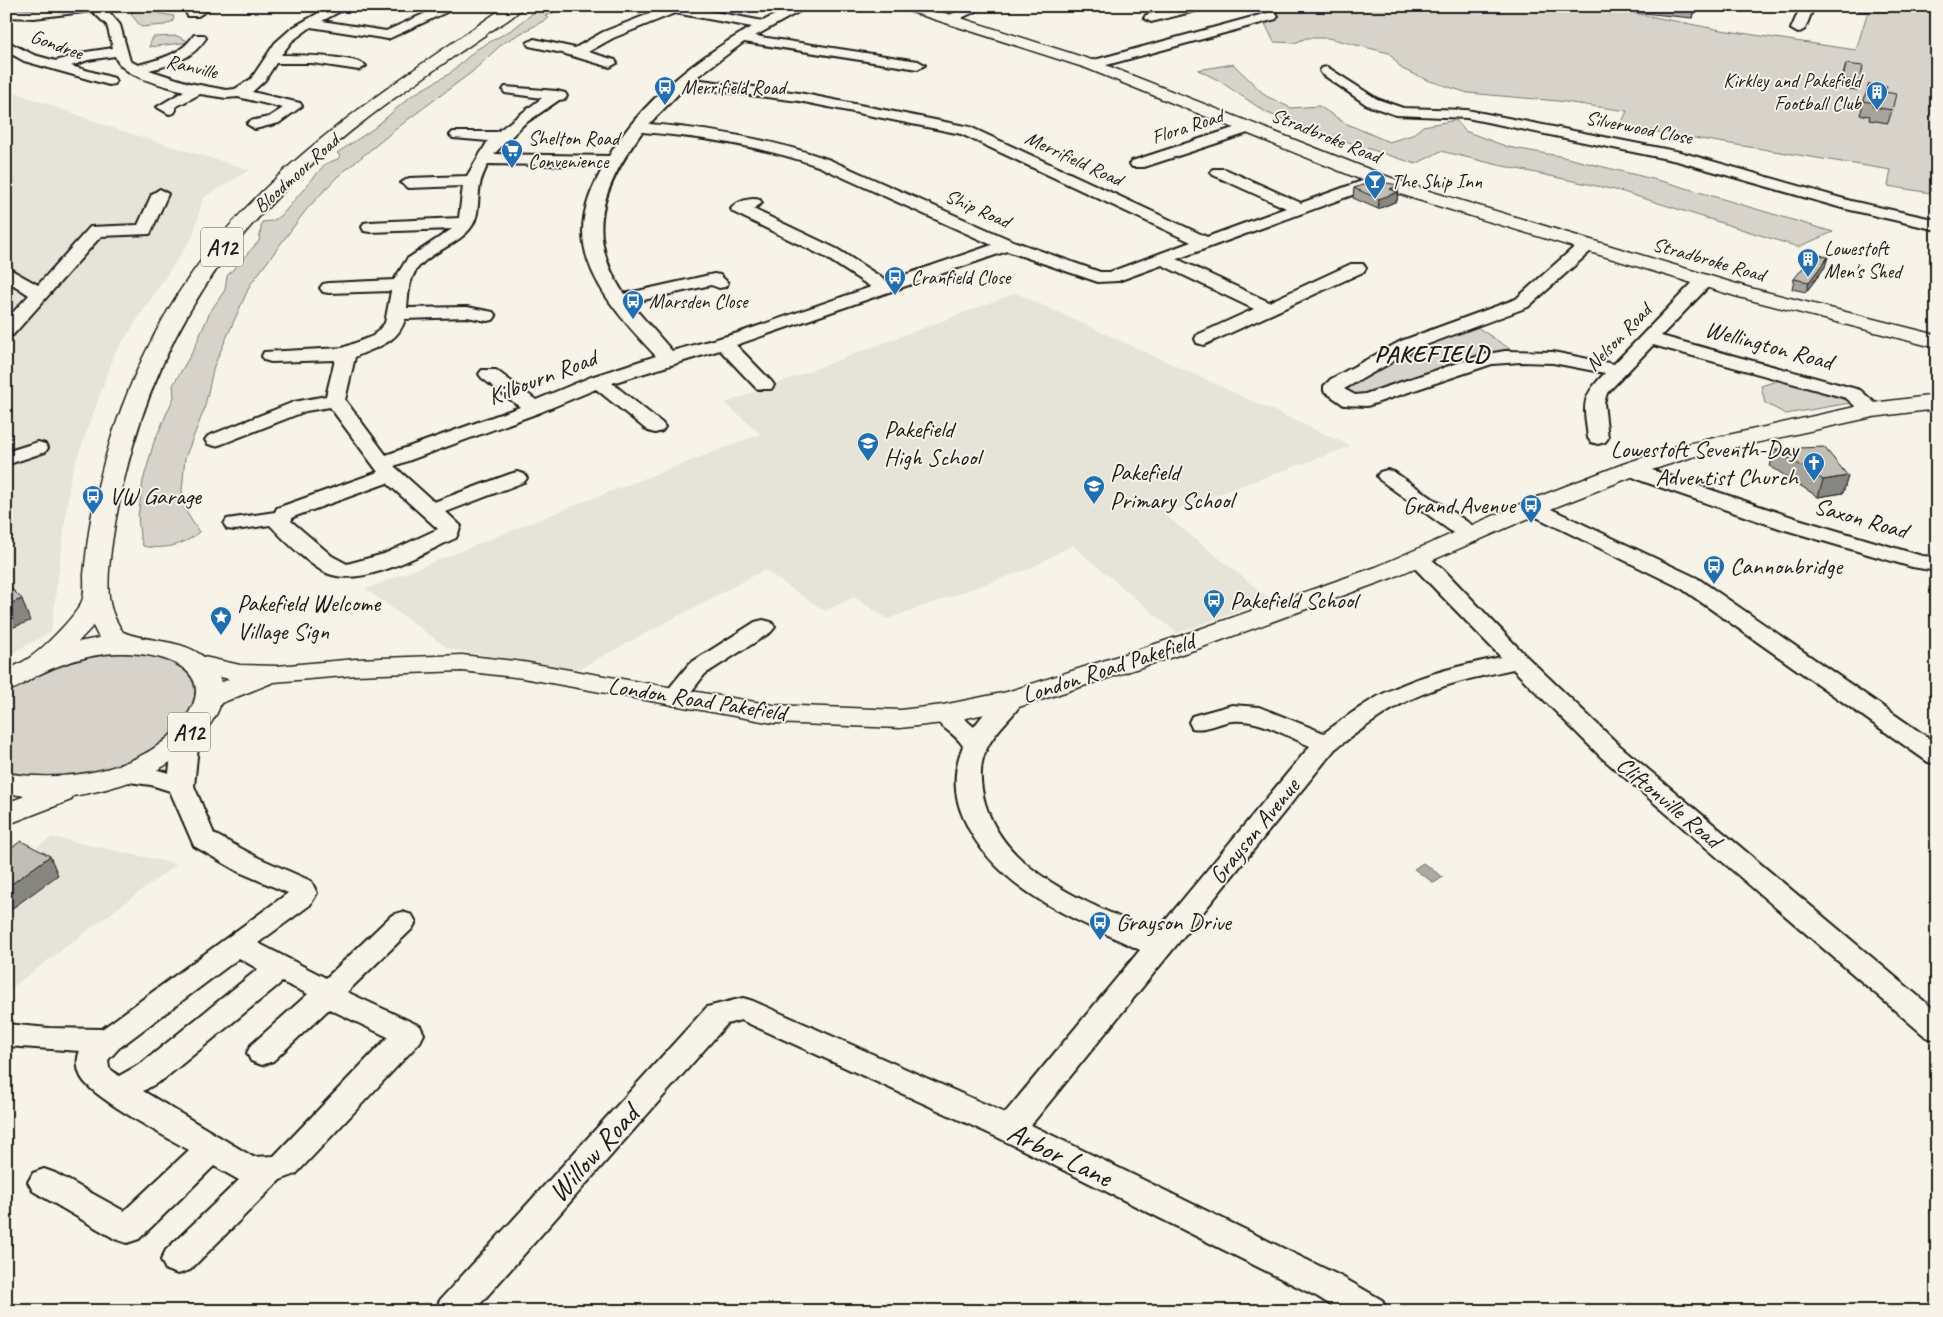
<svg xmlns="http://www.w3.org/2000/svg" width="1943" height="1317" font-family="Caveat,sans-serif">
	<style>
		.built { fill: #e6e3d9 }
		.green { fill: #d7d3cb; stroke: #7a7874 }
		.water { fill: #aca9a2; stroke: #72716c }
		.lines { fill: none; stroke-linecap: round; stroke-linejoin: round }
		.minor-casing { stroke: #1c1c1c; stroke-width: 4 }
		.major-casing { stroke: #1c1c1c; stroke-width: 3 }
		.highway-casing { stroke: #1c1c1c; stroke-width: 3 }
		.minor { fill: #f7f3e8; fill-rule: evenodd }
		.major { fill: #f7f3e8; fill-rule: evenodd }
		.highway { fill: #f7f3e8; fill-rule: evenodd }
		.wall { fill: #a5a39c; stroke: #1c1c1c }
		.shaded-wall { fill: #86857f; stroke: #1c1c1c }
		.building { fill: #c0beb5; stroke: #1c1c1c }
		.labels { text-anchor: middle; stroke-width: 4; stroke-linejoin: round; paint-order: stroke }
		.far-street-label { font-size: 20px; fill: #1c1c1c; stroke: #f7f3e8 }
		.far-poi-label { font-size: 20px; fill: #1c1c1c; stroke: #f7f3e8; text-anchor: start }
		.shield { fill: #f7f3e8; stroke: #5e5c59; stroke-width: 1 }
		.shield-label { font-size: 22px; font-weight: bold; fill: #1c1c1c }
		.street-label { font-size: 24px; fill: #1c1c1c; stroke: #f7f3e8 }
		.far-district-label { font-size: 24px; font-weight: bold; letter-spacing: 1px; fill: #1c1c1c; stroke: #f7f3e8 }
		.poi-label { font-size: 24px; fill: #1c1c1c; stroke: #f7f3e8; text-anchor: start }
		.near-street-label { font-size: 29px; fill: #1c1c1c; stroke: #f7f3e8 }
	</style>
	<rect width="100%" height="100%" fill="#f7f3e8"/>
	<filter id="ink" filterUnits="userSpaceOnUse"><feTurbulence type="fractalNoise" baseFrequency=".02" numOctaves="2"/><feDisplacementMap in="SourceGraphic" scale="10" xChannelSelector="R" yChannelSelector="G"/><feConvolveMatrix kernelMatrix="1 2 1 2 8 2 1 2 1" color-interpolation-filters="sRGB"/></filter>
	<g filter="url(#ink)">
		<path class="built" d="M6,89L119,130L250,170L203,198L193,236L115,353L71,475L51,632L6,656Z
			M1016,293L1351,446L1164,514L1271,600L1177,633L1072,545L1031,568L887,619L854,597L825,611L764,570L575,671L449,649L366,589L578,504L761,434L725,403Z
			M52,837L177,864L11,988L6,983V867Z"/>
		<path class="green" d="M542,6L562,9L545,16L549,18L503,43L472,72L406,121L337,177L306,210L250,285L214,366L204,410L185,458L182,491L185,510L199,532C184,546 162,550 143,546L140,536L138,516L143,481L154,442L174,397L173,385L193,351L210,312L225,290L227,276L259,241L262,222L272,221L281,216L325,164L338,159L340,156L337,153L373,129L411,96L449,74L477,49L513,29Z
			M1267,6H1617L1618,10L1721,30L1856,50L1868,11L1936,8L1937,194L1888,186L1891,170L1620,126L1627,111L1558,101L1468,93L1430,81L1402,69L1389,53L1328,38H1306L1295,43L1274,42L1258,9Z
			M134,9L174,16L173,21L165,25L141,27L131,14Z
			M177,36L190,42L149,47L153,37Z
			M1233,64L1266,96L1291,108L1319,106L1345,123L1389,142L1412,135L1423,126L1456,120L1465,131L1508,147L1559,156L1669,183L1833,232L1798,247L1620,191L1494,164L1441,151L1416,164L1317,132L1267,113L1218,80L1198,70Z
			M1474,325L1516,353L1359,398L1340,387L1417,344Z
			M1783,379L1847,397L1850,403L1786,414L1765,403L1761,386Z
			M122,652C139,654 158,655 173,663C219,687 182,733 152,751C121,770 91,776 55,777C37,777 23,778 6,772V693C42,668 78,657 122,652Z"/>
		<path class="water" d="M1423,863L1443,877L1434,883L1414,869Z"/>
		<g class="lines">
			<g class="minor-casing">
				<path id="minor" d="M64,6H104L120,25L130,61L138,65C160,59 181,55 194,35H204L206,38C192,59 173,65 149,70L189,83L226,90L235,89L251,79L275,43L292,28L331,6H350L322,21L386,31L439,7H449L451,10L388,39L311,27L292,41L281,55C296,55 358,56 366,66L359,70L312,63H276L265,80L252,92L300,103L302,106L279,123L255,129L247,124L250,121L269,117L283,108L238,97L226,98L200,94L175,107L176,110L174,113L169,114L157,107L184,91C164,85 121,77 115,56L88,60L71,66L114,78L116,81L114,84L109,85L24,61L6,51V41L34,55L56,61L86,52L113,48L107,25L92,11L34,18L6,17V9L34,10Z
					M197,6H214L198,16H188L186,13Z
					M654,6H683L763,21L792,6H809L755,36L918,61L925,65L918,69L744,42L694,79L799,93L970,127L1207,237L1286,208L1213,175L1211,172L1213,169H1225L1301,203L1373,177H1385L1387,180L1385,183L1177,259L1269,302L1351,264H1363L1366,268L1363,272L1204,345L1197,343L1195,339L1197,335L1254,309L1162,265L1118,281L1098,282L1007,251L736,345L771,381L774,385L771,389H757L720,350L612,383L662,423L665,427L662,431L655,433L648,431L596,389L541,412L394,466L434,502L510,474L517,472L524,474L527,478L524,482L446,512L461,526L456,538C422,553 366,587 329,574C312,568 283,539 270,525L235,530L227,529L224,524L227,519L275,512L277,508L378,472L330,407L306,411L222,444L215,446L208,444L205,440L208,436L294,402L326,396L335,360L271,362L264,360L262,356L264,352L342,348L373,336L385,323L391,291L329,293L323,292L320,288L323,284L329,283L394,280L407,259L452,229L370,232L364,231L362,227L364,223L370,222L459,218L463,186L409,188L401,183L409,178L467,176L488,141L453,138L450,135L453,132H497L542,98L505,93L503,90L505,87L557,91L565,93L567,96L565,99L559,100L524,124L494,154L609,156C641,102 696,58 752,27L675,13L613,38L588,52L615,60L617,63L610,67L562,53L529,46L527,43L534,39L575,48L603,32L659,10ZM685,87L799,101L961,134L1191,242L1110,272H1100L1013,241L830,160C771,139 711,129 649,124ZM642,132C702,137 761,146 818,166L992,245L887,281L837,249L753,209L762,203L760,200C751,197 737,201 731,209L733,212L825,257L871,287L738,333L672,351L630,303L711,285L719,288L725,287L728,283L720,275L714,274L624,294C583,233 603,186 642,132ZM488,164L604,166C593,186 583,207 583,231C583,279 625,323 656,356L591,377L536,400L496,370H482L479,374L482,378L520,407L386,455L345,400L355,357C375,347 398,344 405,319L467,317L487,321L493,320L496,316L493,312L467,307L407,308C408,298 408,288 412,278C421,253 457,248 472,226C480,214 477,199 480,185C481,178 485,170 488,164ZM387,483L438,529L384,554L347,564L332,556L291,521L293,517Z
					M968,6H987L955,21L950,22L943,18Z
					M1181,6H1204L1203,9L1151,22L1144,18L1146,15Z
					M1801,6H1814L1805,29L1798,33L1791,29Z
					M1854,6H1923L1917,10H1860Z
					M1271,12L1276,13L1278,16L1276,19L1092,69L1085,65L1087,62Z
					M1327,67L1377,99L1403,108L1467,110L1680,152L1851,201L1937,220V230L1842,208L1677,161L1467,118L1396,115L1367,105L1322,74L1320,71L1322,68Z
					M1249,123L1254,125L1257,128L1254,131L1144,167H1132L1130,164L1132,161Z
					M160,189L168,194L150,234L101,236L13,335L6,336V320L29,295L6,280V267L38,285L90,227L138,225L152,194Z
					M1586,241L1592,242L1595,246L1592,250L1528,307L1415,349L1344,389L1355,395L1365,394L1482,355L1505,351L1553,352L1614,364L1698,277H1710L1713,281L1710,285L1661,336L1860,390L1883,410L1880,414C1865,418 1857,407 1846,398L1653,345L1607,393L1604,403L1608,438L1605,442L1598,444L1591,442L1588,438C1584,404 1580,399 1605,373L1553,363L1521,362L1492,364L1367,406L1344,405L1324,391V386L1331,379L1401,341L1516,299L1580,242Z
					M38,442L45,444L48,448L45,452L6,465V452Z
					M1631,463L1798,519L1922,556L1937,557V571L1912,567L1782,529L1642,481L1624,473L1621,469L1624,465Z
					M1387,470L1394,472L1479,530L1482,535L1479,540L1471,542L1463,540L1380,480L1377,476L1380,472Z
					M1534,501L1697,578L1937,744V764L1928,762L1681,588L1526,512L1523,507L1526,502Z
					M1417,552L1425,554L1443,569L1526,656L1619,745L1937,1012V1040L1926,1037L1601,757L1513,669C1478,677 1442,684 1409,700C1383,713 1359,731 1335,749L1031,1125L1342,1277L1382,1300L1387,1311H1340L1318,1297L999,1138L741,1020L727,1024L474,1311H435L440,1300L707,1007L743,998L753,1001L1005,1113L1140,950C1074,918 996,891 964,819C953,795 953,770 963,746C955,733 939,727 931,714L934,709C952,704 961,716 974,727C986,711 1000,689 1021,695L1024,700C1010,721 991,733 983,758C979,773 981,789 985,803C1006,876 1093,904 1155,933L1310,746C1287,736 1260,719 1233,721C1219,722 1207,731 1192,728L1189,722L1192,716L1232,705L1259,707L1324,733C1346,717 1367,701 1391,690C1426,673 1464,665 1501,657L1406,559L1409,554Z
					M763,620L771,622L775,627L771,632L705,674L683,702L674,705L665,702L662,697L689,664L755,622Z
					M186,729L195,731L199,737L194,786L214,834L259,858L311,881L317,893L310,905L258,943L326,978L392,915L402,912L412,915L416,922L412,929L347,992L420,1026L424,1034L420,1042L296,1174L280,1180L190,1270L178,1274L166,1270L161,1260L166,1250L239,1180L214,1166L139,1239L127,1243L115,1239L33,1191L28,1182L33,1173L44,1169L55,1173L124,1211L189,1150C165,1136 97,1100 83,1080C77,1072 76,1059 80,1051L6,1046V1024L49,1028L102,1029L288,893L239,872L194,846L170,791L151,785L114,780L110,774L114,768C132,763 152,768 169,773L173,737L177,731ZM239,958L258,969L142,1063L119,1076L109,1068L108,1060L119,1048ZM282,982L308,994L251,1045L247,1053L251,1061L262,1065L273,1061L329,1009L388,1037L274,1156L253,1157L143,1091L164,1079Z"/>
			</g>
			<g class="major-casing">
				<path id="major" d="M900,6H923L1098,62L1386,176L1429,191L1750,288L1937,335V348L1735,296L1415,199L1372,184L1086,68L902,9Z
					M1937,395V409L1873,417L1692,457L1639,474L1543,512L1394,577L1200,648L1022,706L943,723L900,728L773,723L523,678L462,671L356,675L274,682L209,708L199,705L195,699L199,693L229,679L185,669L181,663L185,657L195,655L240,665L277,666L356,659L462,655L523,662L773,705L900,710L943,705L1007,692L1180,636L1376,567L1525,502L1623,464L1678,446L1873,403Z"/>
			</g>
			<g class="highway-casing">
				<path id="highway" d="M506,6H523C515,18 497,26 485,35C454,56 424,77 393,99C252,202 165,307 124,480C117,510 104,574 110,603C112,613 117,623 123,632C149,643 181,638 205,658C223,673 227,693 217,713C189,765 129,787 73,796L71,800L6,825V803L25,796L6,793V773C65,783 146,772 184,720C227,662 144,649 105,654C80,657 58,665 36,676C26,682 18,689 6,691V671C14,666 22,663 29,658C42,650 77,615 82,601C85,594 84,583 84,575C86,555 88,534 92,514C106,441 132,371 170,307C249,174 382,92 506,6ZM93,626L99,638L78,642Z"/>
			</g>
			<use href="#minor" class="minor"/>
			<use href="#major" class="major"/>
			<use href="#highway" class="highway"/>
		</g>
		<path class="wall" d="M1623,6H1699L1692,18L1623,11L1624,8H1623Z
			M1846,64L1860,81L1857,90L1840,88Z
			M1869,84L1885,92L1892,110L1888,123L1869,120L1870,116L1860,115Z
			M1399,185L1397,201L1378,209L1353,198L1354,188Z
			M1825,267L1806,292L1792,289L1794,279Z
			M1775,449L1848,476L1843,493L1818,497L1770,466Z"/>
		<path class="shaded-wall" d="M1694,6H1699L1692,18Z
			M1399,185L1397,201L1378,209L1379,199L1390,189Z
			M1828,257L1825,267L1806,292L1809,282Z
			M1848,476L1843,493L1818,497L1823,480Z
			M22,599L30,621L6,630V605Z
			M50,856L58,875L6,913V888Z"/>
		<path class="building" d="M1846,64L1863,66L1860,81L1843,79Z
			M1869,84L1887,87L1885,92L1896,94L1892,110L1873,107L1874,103L1864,101Z
			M1374,181L1399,185L1390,189L1398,192L1379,199L1354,188Z
			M1814,254L1828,257L1809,282L1794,279Z
			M1824,447L1848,476L1823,480L1775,449Z
			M6,583L22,599L6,605Z
			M21,841L50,856L6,888V852Z"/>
	</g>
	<defs>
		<g id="bus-pin" transform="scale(1.125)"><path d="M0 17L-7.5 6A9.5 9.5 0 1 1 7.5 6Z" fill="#1f6fb2" stroke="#f7f3e8"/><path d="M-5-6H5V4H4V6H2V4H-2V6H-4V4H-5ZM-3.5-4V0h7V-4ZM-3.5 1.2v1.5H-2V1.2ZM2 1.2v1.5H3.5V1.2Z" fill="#fff"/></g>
		<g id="building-pin" transform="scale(1.125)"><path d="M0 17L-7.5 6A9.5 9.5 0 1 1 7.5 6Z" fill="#1f6fb2" stroke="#f7f3e8"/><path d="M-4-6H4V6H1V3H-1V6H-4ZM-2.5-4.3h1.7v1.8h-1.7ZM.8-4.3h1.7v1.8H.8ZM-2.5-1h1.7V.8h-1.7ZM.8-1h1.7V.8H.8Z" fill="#fff"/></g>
		<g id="supermarket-pin" transform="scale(1.125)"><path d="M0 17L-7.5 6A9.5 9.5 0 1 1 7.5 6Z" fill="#1f6fb2" stroke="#f7f3e8"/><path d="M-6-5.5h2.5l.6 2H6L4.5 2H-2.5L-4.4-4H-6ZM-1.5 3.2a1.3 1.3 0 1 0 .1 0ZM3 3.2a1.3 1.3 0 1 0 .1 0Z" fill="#fff"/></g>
		<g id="bar-pin" transform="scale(1.125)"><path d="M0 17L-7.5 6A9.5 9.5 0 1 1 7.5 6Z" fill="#1f6fb2" stroke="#f7f3e8"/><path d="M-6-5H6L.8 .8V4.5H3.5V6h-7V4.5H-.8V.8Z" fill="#fff"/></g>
		<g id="school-pin" transform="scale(1.125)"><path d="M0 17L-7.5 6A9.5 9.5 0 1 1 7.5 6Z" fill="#1f6fb2" stroke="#f7f3e8"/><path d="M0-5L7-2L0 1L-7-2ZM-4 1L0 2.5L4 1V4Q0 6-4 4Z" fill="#fff"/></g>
		<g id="church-pin" transform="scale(1.125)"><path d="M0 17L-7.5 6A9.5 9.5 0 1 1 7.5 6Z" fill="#1f6fb2" stroke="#f7f3e8"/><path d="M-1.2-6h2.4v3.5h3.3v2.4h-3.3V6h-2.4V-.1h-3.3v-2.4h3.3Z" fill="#fff"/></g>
		<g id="sight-pin" transform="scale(1.125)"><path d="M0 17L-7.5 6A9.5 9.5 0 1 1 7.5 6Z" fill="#1f6fb2" stroke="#f7f3e8"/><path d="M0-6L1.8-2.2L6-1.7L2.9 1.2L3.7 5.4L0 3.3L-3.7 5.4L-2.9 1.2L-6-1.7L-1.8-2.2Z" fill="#fff"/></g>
	</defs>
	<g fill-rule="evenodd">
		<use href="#bus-pin" x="665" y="87"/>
		<use href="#building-pin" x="1877" y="92"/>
		<use href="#supermarket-pin" x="512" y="150"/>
		<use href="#bar-pin" x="1375" y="181"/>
		<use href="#building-pin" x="1808" y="259"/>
		<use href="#bus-pin" x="895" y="277"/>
		<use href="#bus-pin" x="633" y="301"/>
		<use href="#school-pin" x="868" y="443"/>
		<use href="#church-pin" x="1814" y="463"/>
		<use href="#school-pin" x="1094" y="486"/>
		<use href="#bus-pin" x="93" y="496"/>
		<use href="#bus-pin" x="1531" y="505"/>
		<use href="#bus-pin" x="1714" y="566"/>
		<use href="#bus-pin" x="1214" y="600"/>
		<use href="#sight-pin" x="221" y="617"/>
		<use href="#bus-pin" x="1100" y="922"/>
	</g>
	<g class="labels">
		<g class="far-street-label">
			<text transform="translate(57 44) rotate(20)" y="7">Gondree</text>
			<text transform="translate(192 66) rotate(13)" y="7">Ranville</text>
			<text transform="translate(1187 126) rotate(-18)" y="7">Flora Road</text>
			<text transform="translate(1639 127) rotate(11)" y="7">Silverwood Close</text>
			<text transform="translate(1326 135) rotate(22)" y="7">Stradbroke Road</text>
			<text transform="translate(1074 158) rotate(25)" y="7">Merrifield Road</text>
			<text transform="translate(296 173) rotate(-42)" y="7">Bloodmoor Road</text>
			<text transform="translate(978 208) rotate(24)" y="7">Ship Road</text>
			<text transform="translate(1709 259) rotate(16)" y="7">Stradbroke Road</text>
			<text transform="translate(1618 337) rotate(-46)" y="7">Nelson Road</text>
		</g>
		<g class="far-poi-label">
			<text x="1861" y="87" text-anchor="end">Kirkley and Pakefield<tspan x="1861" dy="23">Football Club</tspan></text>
			<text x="681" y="94">Merrifield Road</text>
			<text x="528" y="145">Shelton Road<tspan x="528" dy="23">Convenience</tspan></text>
			<text x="1391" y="188">The Ship Inn</text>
			<text x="1824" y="255">Lowestoft<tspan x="1824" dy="23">Men's Shed</tspan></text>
			<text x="911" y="284">Cranfield Close</text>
			<text x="649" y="308">Marsden Close</text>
		</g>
		<g class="shield">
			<rect x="201" y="227.5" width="42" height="39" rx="4"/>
			<rect x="168" y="712.5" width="42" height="39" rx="4"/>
		</g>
		<g class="shield-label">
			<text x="222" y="255">A12</text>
			<text x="189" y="740">A12</text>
		</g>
		<g class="street-label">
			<text transform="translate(1769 345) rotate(15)" y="8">Wellington Road</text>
			<text transform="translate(542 377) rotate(-21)" y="8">Kilbourn Road</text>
			<text transform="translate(1861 518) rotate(16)" y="8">Saxon Road</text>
			<text transform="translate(1108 668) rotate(-18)" y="8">London Road Pakefield</text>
			<text transform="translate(697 699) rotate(9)" y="8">London Road Pakefield</text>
			<text transform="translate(1669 802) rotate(40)" y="8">Cliftonville Road</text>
			<text transform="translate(1254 831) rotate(-51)" y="8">Grayson Avenue</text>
		</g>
		<g class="far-district-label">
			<text x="1432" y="362">PAKEFIELD</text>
		</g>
		<g class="poi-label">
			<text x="884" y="437">Pakefield<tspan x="884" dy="28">High School</tspan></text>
			<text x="1798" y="457" text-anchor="end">Lowestoft Seventh-Day<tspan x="1798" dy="28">Adventist Church</tspan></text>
			<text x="1110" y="480">Pakefield<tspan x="1110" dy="28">Primary School</tspan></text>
			<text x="109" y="504">VW Garage</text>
			<text x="1515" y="513" text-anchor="end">Grand Avenue</text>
			<text x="1730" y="574">Cannonbridge</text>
			<text x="1230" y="608">Pakefield School</text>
			<text x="237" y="611">Pakefield Welcome<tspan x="237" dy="28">Village Sign</tspan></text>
			<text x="1116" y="930">Grayson Drive</text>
		</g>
		<g class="near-street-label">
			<text transform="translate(593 1153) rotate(-48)" y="10">Willow Road</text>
			<text transform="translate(1060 1154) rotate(26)" y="10">Arbor Lane</text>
		</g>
	</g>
	<rect width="1943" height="1317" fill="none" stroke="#f7f3e8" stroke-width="25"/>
	<rect x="12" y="12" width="1918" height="1292" fill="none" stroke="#1c1c1c" stroke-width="2" filter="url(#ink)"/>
</svg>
